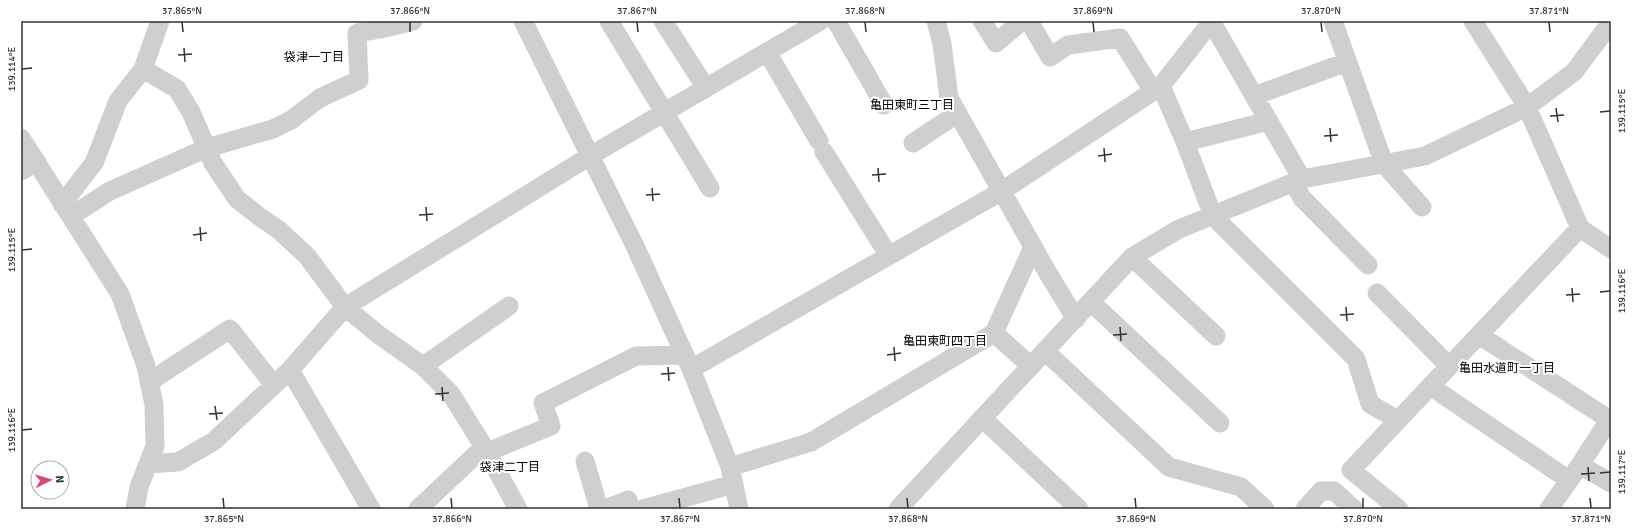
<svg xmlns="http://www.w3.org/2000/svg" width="1632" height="530" font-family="Signika,'Noto Sans JP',sans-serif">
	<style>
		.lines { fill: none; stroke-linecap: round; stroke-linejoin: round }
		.minor { stroke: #cfcfcf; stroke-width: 19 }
		.ticks { fill: none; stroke: #323232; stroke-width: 1.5 }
		.labels { text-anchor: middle; stroke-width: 4; stroke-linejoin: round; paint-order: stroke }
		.neighbourhood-label { font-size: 12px; fill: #000; stroke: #fff }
		.neatline { fill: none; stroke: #323232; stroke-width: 1.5 }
		.ticks-label { font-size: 10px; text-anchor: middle; fill: #323232 }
	</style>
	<rect width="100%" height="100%" fill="#fff"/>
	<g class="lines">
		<path class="minor" d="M523,21L635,246L691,369L730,467L739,509
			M609,21L710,188
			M663,21L706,88
			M836,21L884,105
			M936,21L942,44L949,98L1049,275L1076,319
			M982,21L996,43L1022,21
			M1029,21L1050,57L1068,45L1120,38L1153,91
			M1211,21L1302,179
			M1333,21L1384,164L1422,207
			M1473,21L1527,107L1580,228L1611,249
			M767,52L819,141
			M143,69L177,89L191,112L213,163L237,199L260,217L279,230L307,256L345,307L379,335L423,366L451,394L484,447L518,509
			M1161,86L1185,142L1213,216L1356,359L1370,404L1398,420
			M1254,96L1347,62
			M21,138L120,294L146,366L154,405L155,446L139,487L135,509
			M1185,142L1269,121
			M913,143L958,113
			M824,152L889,256
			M21,171L37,162
			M1294,183L1302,198L1368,265
			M62,204L94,163L118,101L143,69L160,21
			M71,216L110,191L207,148L273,129L291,120L320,98L359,80L357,33L381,29L413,21
			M1132,257L1216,336
			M1377,293L1449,366
			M1091,302L1220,423
			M994,333L1033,247
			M1479,335L1610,420
			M1045,351L1169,467L1241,487L1265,509
			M423,366L509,306
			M691,369L1002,191L1161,86L1212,21
			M290,370L371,509
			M149,382L230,329L274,385
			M1430,386L1569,480
			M982,418L1079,509
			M487,452L551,426L543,403L636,356L685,355
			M585,461L599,509
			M148,464L178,462L214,441L290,370L345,307L590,156L820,21
			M1580,465L1611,483
			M730,467L811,442L994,333L1031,366
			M418,509L484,447
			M605,509L628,500L630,509
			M643,509L734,484
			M898,509L1132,257L1179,229L1302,179L1425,156L1527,107L1574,72L1609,25L1610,21
			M1305,509L1321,491H1334L1354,509
			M1399,509L1351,470L1580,228
			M1549,509L1580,465L1611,417"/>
	</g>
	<path class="ticks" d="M182,22L183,32M410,22V32M637,22L638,32M865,22L866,32M1093,22L1094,32M1321,22L1322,32M1549,22L1550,32M184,48L185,62M178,55L192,54M22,69L32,68M1556,108L1558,122M1600,112L1610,111M1550,116L1564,115M1330,128L1331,142M1324,136L1338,135M1104,148L1105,162M1098,156L1112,154M878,168L879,182M872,175L886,174M652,188L653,201M646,195L660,194M426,207L427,221M419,215L433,214M200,227L201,241M193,235L207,233M22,250L32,249M1572,288L1573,302M1600,292L1610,291M1566,295L1580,294M1346,307L1347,321M1340,315L1354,314M1120,327L1121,341M1113,335L1127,334M894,347L895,361M887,355L901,353M668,367L669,381M661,374L675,373M442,387L443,401M435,394L449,393M215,406L217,420M209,414L223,413M22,430L32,429M1588,467L1589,481M1600,473L1610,472M1581,474L1595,473M223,498L224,508M451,498L452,508M679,498L680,508M907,498L908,508M1135,498L1136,508M1363,498V508M1590,498L1591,508"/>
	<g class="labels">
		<g class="neighbourhood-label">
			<text x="314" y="61">袋津一丁目</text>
			<text x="912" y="109">亀田東町三丁目</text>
			<text x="945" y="345">亀田東町四丁目</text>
			<text x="1507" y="372">亀田水道町一丁目</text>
			<text x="510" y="471">袋津二丁目</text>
		</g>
	</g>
	<rect width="1632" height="530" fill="none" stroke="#ffffff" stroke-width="44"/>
	<g transform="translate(50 480) rotate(85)"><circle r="19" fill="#ffffff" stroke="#adadad"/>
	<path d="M0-3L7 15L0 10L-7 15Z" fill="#d74685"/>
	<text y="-6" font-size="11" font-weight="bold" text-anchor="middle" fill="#323232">N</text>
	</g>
	<rect x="22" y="22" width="1588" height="486" class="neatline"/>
	<g class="ticks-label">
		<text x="182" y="14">37.865°N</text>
		<text x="410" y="14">37.866°N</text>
		<text x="637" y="14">37.867°N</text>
		<text x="865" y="14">37.868°N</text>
		<text x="1093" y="14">37.869°N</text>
		<text x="1321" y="14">37.870°N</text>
		<text x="1549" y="14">37.871°N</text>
		<text transform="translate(11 69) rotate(-90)" y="4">139.114°E</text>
		<text transform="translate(1621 111) rotate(-90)" y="4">139.115°E</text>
		<text transform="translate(11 250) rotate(-90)" y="4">139.115°E</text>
		<text transform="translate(1621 291) rotate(-90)" y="4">139.116°E</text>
		<text transform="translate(11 430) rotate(-90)" y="4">139.116°E</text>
		<text transform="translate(1621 472) rotate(-90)" y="4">139.117°E</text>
		<text x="224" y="522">37.865°N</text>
		<text x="452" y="522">37.866°N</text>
		<text x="680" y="522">37.867°N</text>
		<text x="908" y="522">37.868°N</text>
		<text x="1136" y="522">37.869°N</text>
		<text x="1363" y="522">37.870°N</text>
		<text x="1591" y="522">37.871°N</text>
	</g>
</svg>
